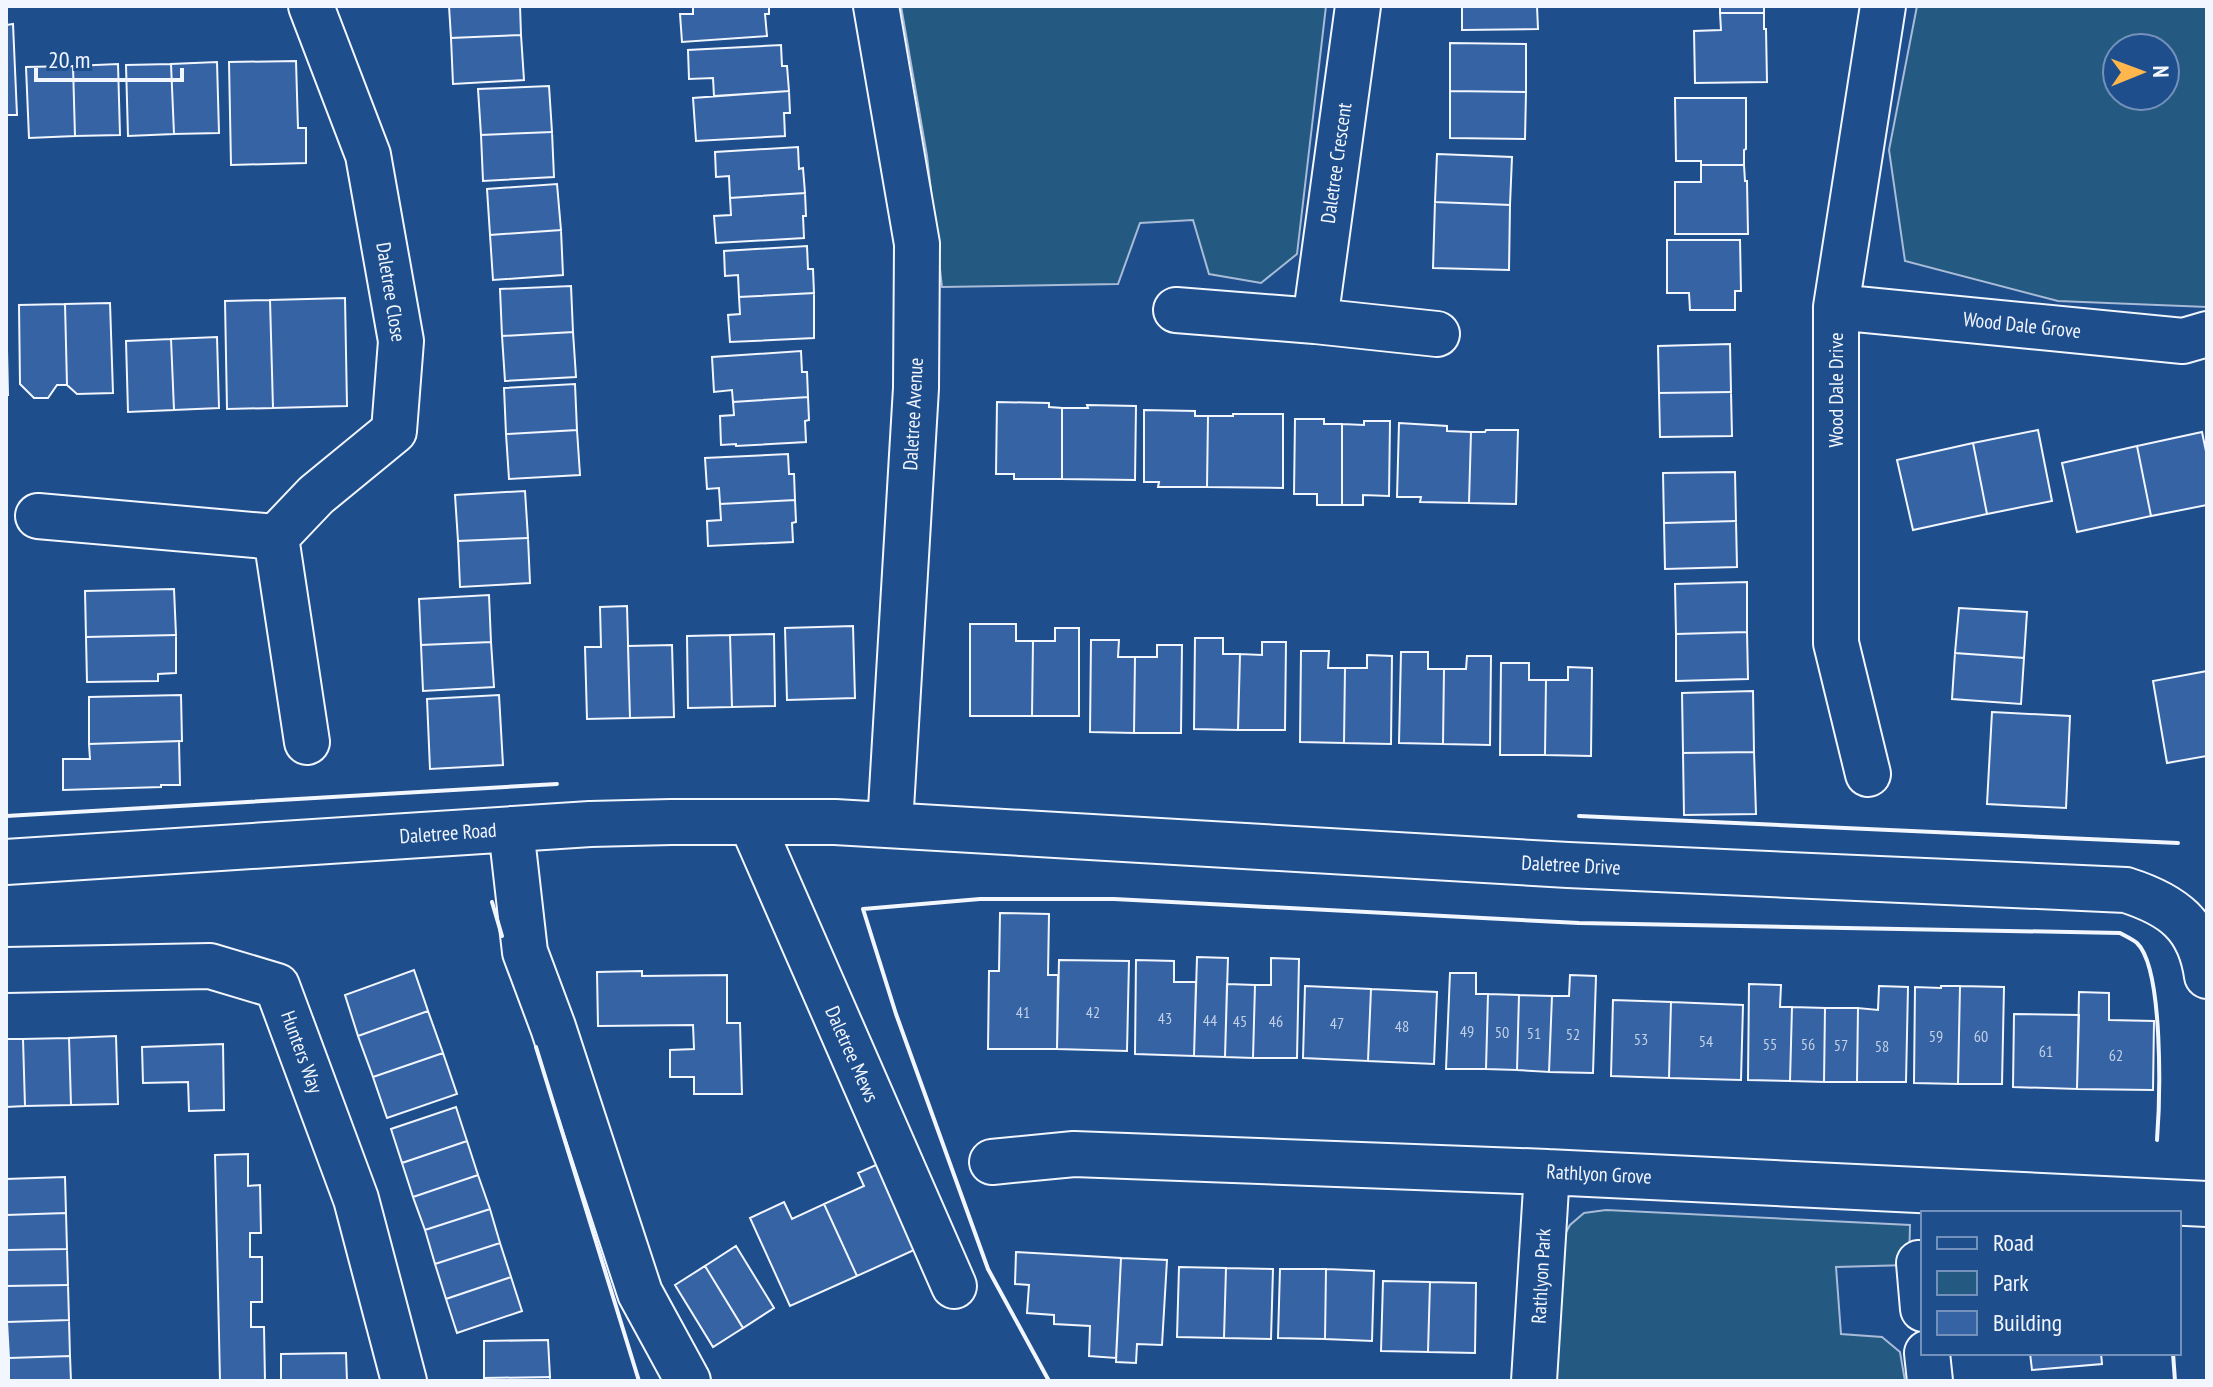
<svg xmlns="http://www.w3.org/2000/svg" width="2213" height="1387" font-family="'PT Sans Narrow',sans-serif">
	<style>
		.green { fill: #245a82; stroke: #a8bbd7; stroke-width: 2; fill-rule: evenodd }
		.building { fill: #3563a3; stroke: #f2f6ff; stroke-width: 2 }
		.lines { fill: none; stroke-linecap: round; stroke-linejoin: round }
		.minor-casing { stroke: #f2f6ff; stroke-width: 48 }
		.minor { stroke: #1f4e8c; stroke-width: 44 }
		.wall { stroke: #f2f6ff; stroke-width: 4 }
		.labels { text-anchor: middle; stroke-width: 6; stroke-linejoin: round; paint-order: stroke }
		.number-label { font-size: 16px; fill: #c3d1e8 }
		.street-label { font-size: 20px; fill: #f2f6ff; stroke: #1f4e8c }
	</style>
	<rect width="100%" height="100%" fill="#1f4e8c"/>
	<path class="green" d="M901,6H1326L1297,254L1261,283L1209,274L1193,220L1140,223L1118,284L942,287L927,156Z
		M1917,6H2207V307L2058,301L1905,261L1889,150ZM2117,48H2165V96H2117Z
		M1606,1210L1910,1225L1909,1265L1836,1267L1841,1334L1882,1337L1900,1352L1905,1381H1551L1559,1245L1570,1225L1584,1213Z"/>
	<path class="building" d="M449,6H520L521,35L451,38Z
		M693,6H769V14H765L767,36L682,42L680,14H693Z
		M1462,6H1537L1538,29L1462,30Z
		M1720,6H1764V13H1720Z
		M1720,13H1764V29H1766L1767,82L1695,83L1694,31L1721,30Z
		M13,24L17,115H6V25Z
		M521,35L524,80L453,84L451,38Z
		M1450,43L1526,44V92L1450,91Z
		M781,45L782,66H787L789,91L714,96L713,78L689,79L688,50Z
		M296,61L298,128H306V163L231,165L229,62Z
		M217,62L219,133L174,134L171,64Z
		M118,64L120,135L75,136L73,66Z
		M171,64L174,134L128,136L126,65Z
		M73,66L75,136L29,138L26,67Z
		M549,86L552,132L481,135L478,89Z
		M789,91L790,113H784L785,136L696,141L693,98Z
		M1450,91L1526,92L1525,139L1450,138Z
		M1675,98H1746V149L1744,150V165H1701V161H1676Z
		M552,132L554,177L483,181L481,135Z
		M798,147L799,169L803,168L805,193L730,198L729,176L716,177L715,152Z
		M1437,154L1512,157L1510,205L1435,202Z
		M1701,165H1744L1745,181H1747L1748,234H1675V182H1701Z
		M557,184L561,230L490,235L487,189Z
		M805,193L806,216H803L804,238L716,243L714,216L731,215L730,198Z
		M1435,202L1510,205L1509,270L1433,268Z
		M561,230L563,275L493,280L490,235Z
		M1667,240H1740L1741,291H1735V310H1690L1689,293H1667Z
		M807,246L808,269H813L814,293L739,297L738,275L725,276L724,251Z
		M571,286L573,332L502,336L500,289Z
		M814,293V338L730,342L728,315L740,314L739,297Z
		M345,298L347,406L273,408L270,300Z
		M270,300L273,408L227,409L225,301Z
		M110,303L113,393L77,394L67,385L65,304Z
		M65,304L67,385H57L48,398H34L20,384L19,305Z
		M6,305L8,395H6Z
		M573,332L576,377L505,381L502,336Z
		M217,337L219,408L174,410L171,339Z
		M171,339L174,410L128,412L126,341Z
		M1730,344L1731,392L1659,393L1658,346Z
		M801,351L802,372H807L808,397L733,402L732,390L714,392L712,357Z
		M575,384L577,430L506,434L504,388Z
		M1731,392L1732,436L1660,437L1659,393Z
		M808,397L809,420L805,421L806,442L736,446V444L721,445L720,416L734,415L733,402Z
		M997,402L1049,403V407L1062,408V479H1014V474H996Z
		M1087,405L1136,406L1135,480L1062,479V408H1088Z
		M1144,410L1195,411V416H1208L1207,487H1158L1159,482H1144Z
		M1233,414H1283V488L1207,487L1208,416H1233Z
		M1295,419H1324V424H1342V505H1317V494H1294Z
		M1364,421H1390L1389,496L1363,495V505H1342V424L1364,425Z
		M1399,423L1447,426V431L1471,432L1469,503L1420,502L1421,497H1397Z
		M577,430L580,475L509,479L506,434Z
		M1486,430H1518L1516,504L1469,503L1471,432H1485Z
		M2038,430L2052,501L1987,514L1973,443Z
		M2202,432L2207,456V505L2151,516L2137,446Z
		M1973,443L1987,514L1913,530L1897,460Z
		M2137,446L2151,516L2077,532L2062,463Z
		M788,454L789,474H794L795,500L720,504L719,488L707,489L705,458Z
		M1735,472L1736,521L1664,523L1663,473Z
		M525,491L528,538L458,541L455,495Z
		M795,500L796,522L792,523L793,542L708,546L707,521L721,520L720,504Z
		M1736,521L1737,567L1665,569L1664,523Z
		M528,538L530,583L460,587L458,541Z
		M1747,582V632L1676,634L1675,584Z
		M174,589L176,635L86,637L85,591Z
		M489,595L491,642L421,645L419,599Z
		M627,606L630,718L587,719L585,647H601L600,607Z
		M1959,608L2027,612L2024,658L1955,653Z
		M970,624H1016V641H1033L1032,716H970Z
		M853,626L855,698L787,700L785,628Z
		M1055,628H1079V716H1032L1033,641H1055Z
		M1747,632L1748,679L1676,681V634Z
		M774,634L775,706L732,707L730,635Z
		M176,635V673L158,674V681L87,682L86,637Z
		M730,635L732,707L688,708L687,636Z
		M1195,638H1223V654H1240L1238,730L1194,729Z
		M1091,640H1119L1118,657H1135L1134,733L1090,732Z
		M491,642L494,687L423,691L421,645Z
		M1262,642H1286L1285,730H1238L1240,654L1262,655Z
		M672,645L674,717L630,718L628,646Z
		M1157,645H1182L1181,733H1134L1135,657H1157Z
		M1301,651H1329L1328,668H1345L1344,743L1300,742Z
		M1401,652H1428V669H1444L1443,744L1399,743Z
		M1955,653L2024,658L2021,704L1952,699Z
		M1367,655L1392,656L1391,744L1344,743L1345,668H1367Z
		M1467,656H1491L1490,745L1443,744L1444,669H1466Z
		M1501,663H1529V680H1546L1545,755H1500Z
		M1568,667L1592,668L1591,756L1545,755L1546,680H1568Z
		M2207,671V756L2167,763L2153,681Z
		M1753,691L1754,752L1683,753L1682,693Z
		M181,695L182,741L89,744V697Z
		M499,695L503,765L430,769L427,699Z
		M1992,712L2070,716L2066,808L1987,804Z
		M179,741L180,785H161V787L63,790V759H90L89,744Z
		M1754,752L1756,814L1684,815L1683,753Z
		M1000,913L1049,914L1048,975H1058L1057,1049H988L989,971H999Z
		M1197,957L1228,958L1225,1057L1194,1056Z
		M1271,958L1299,959L1297,1058H1253L1255,985H1271Z
		M1059,960L1129,961L1127,1051L1057,1049Z
		M1136,960L1174,961V982H1196L1194,1056L1135,1054Z
		M414,970L428,1011L358,1036L345,995Z
		M642,971V976L727,975V1023H740L742,1094H694V1077H670V1050L694,1049L693,1025L598,1026L597,972Z
		M1450,973H1476V994H1488L1486,1069H1446Z
		M1570,975L1596,976L1593,1073L1549,1072L1552,996H1569Z
		M1227,984L1255,985L1253,1058L1225,1057Z
		M1749,984L1781,985L1780,1007H1792L1790,1081L1748,1080Z
		M1305,986L1371,989L1368,1061L1303,1058Z
		M1879,986L1908,987L1906,1082H1857L1858,1008L1878,1010Z
		M1941,986H1960L1958,1084L1914,1083L1915,987L1941,988Z
		M1960,986L2004,987L2002,1084H1958Z
		M1371,989L1437,992L1434,1064L1368,1061Z
		M2079,992L2109,993V1020L2154,1021L2153,1090L2077,1089Z
		M1488,994L1519,995L1517,1070L1486,1069Z
		M1519,995L1552,996L1549,1072L1517,1070Z
		M1613,1000L1671,1002L1669,1078L1611,1076Z
		M1671,1002L1743,1005L1741,1080L1669,1078Z
		M1792,1007L1825,1008L1824,1082L1790,1081Z
		M1825,1008H1858L1857,1082H1824Z
		M428,1011L443,1053L373,1077L358,1036Z
		M2014,1014L2079,1015L2077,1089L2013,1087Z
		M116,1036L118,1104L71,1105L69,1038Z
		M69,1038L71,1105L25,1106L23,1039Z
		M6,1039H23L25,1106L6,1107Z
		M223,1044L224,1110L189,1111L188,1082L143,1083L142,1047Z
		M443,1053L457,1094L387,1118L373,1077Z
		M456,1107L467,1141L402,1163L391,1129Z
		M467,1141L478,1175L413,1197L402,1163Z
		M248,1154V1186L260,1185L261,1233H250V1257H262V1302H251V1327H264L265,1381H220L215,1155Z
		M887,1160L925,1245L857,1276L824,1204L864,1186L858,1173Z
		M478,1175L490,1209L425,1230L413,1197Z
		M65,1177L66,1213L6,1215V1179Z
		M784,1202L792,1219L824,1204L857,1276L790,1306L750,1218Z
		M490,1209L500,1243L435,1264L425,1230Z
		M66,1213L67,1249L6,1250V1215Z
		M500,1243L511,1277L446,1299L435,1264Z
		M736,1246L774,1308L743,1328L705,1266Z
		M67,1249L68,1285L6,1286V1250Z
		M1016,1252L1121,1258L1116,1358L1089,1356L1090,1326L1054,1324V1315L1027,1313L1029,1285L1015,1284Z
		M1121,1258L1167,1260L1162,1345L1137,1344L1136,1363L1116,1362Z
		M705,1266L743,1328L713,1347L675,1285Z
		M1179,1267L1226,1268L1224,1338L1177,1337Z
		M1226,1268L1273,1269L1271,1339L1224,1338Z
		M1280,1269H1326L1325,1339L1278,1338Z
		M1326,1269L1374,1271L1372,1341L1325,1339Z
		M511,1277L522,1311L457,1333L446,1299Z
		M1383,1281L1430,1282L1428,1352L1381,1351Z
		M1430,1282L1476,1283L1475,1353L1428,1352Z
		M68,1285L69,1320L7,1322L6,1286Z
		M69,1320L70,1356L9,1358L7,1322Z
		M548,1340L550,1377L484,1378V1341Z
		M346,1353L347,1381H281V1354Z
		M2030,1353H2101L2102,1364L2032,1370Z
		M70,1356L71,1381H9V1358Z
		M550,1377V1381H484V1378Z"/>
	<g class="lines">
		<g class="minor-casing">
			<path id="minor" d="M876,6L917,244L916,388L890,825
				M1836,307L2183,341L2207,334
				M1176,310L1315,321L1437,334
				M1315,321L1358,6
				M38,516L276,537
				M307,742L276,537L316,495L394,431L401,341L368,155L311,6
				M1868,774L1836,643V307L1883,6
				M751,822L954,1286
				M511,829L525,952L553,1027L640,1293L688,1381
				M6,862L590,824L671,822H835L1568,865L2126,890C2173,905 2200,925 2207,976
				M6,970L210,966L277,986L356,1199L404,1381
				M992,1162L1074,1154L1547,1172L2207,1204
				M1919,1263L1923,1309
				M1927,1353L1930,1381
				M1534,1381L1547,1172"/>
		</g>
		<use href="#minor" class="minor"/>
		<path class="wall" d="M6,816L557,784
			M1579,816L2178,843
			M492,902L502,936
			M536,1047L639,1381
			M2173,1353L2175,1381
			M1049,1381L988,1269L896,1014L863,909L980,899H1114L1579,923L2120,933C2125,936 2132,939 2137,943C2164,969 2160,1101 2157,1140"/>
	</g>
	<g class="labels">
		<g class="number-label">
			<text x="1023" y="1018">41</text>
			<text x="1093" y="1018">42</text>
			<text x="1165" y="1024">43</text>
			<text x="1210" y="1026">44</text>
			<text x="1240" y="1027">45</text>
			<text x="1276" y="1027">46</text>
			<text x="1337" y="1029">47</text>
			<text x="1402" y="1032">48</text>
			<text x="1467" y="1037">49</text>
			<text x="1502" y="1038">50</text>
			<text x="1534" y="1039">51</text>
			<text x="1573" y="1040">52</text>
			<text x="1936" y="1042">59</text>
			<text x="1981" y="1042">60</text>
			<text x="1641" y="1045">53</text>
			<text x="1706" y="1047">54</text>
			<text x="1770" y="1050">55</text>
			<text x="1808" y="1050">56</text>
			<text x="1841" y="1051">57</text>
			<text x="1882" y="1052">58</text>
			<text x="2046" y="1057">61</text>
			<text x="2116" y="1061">62</text>
		</g>
		<g class="street-label">
			<text transform="translate(1336 163) rotate(-82)" y="7">Daletree Crescent</text>
			<text transform="translate(391 292) rotate(81)" y="7">Daletree Close</text>
			<text transform="translate(2022 325) rotate(6)" y="7">Wood Dale Grove</text>
			<text transform="translate(1836 390) rotate(-90)" y="7">Wood Dale Drive</text>
			<text transform="translate(913 414) rotate(-87)" y="7">Daletree Avenue</text>
			<text transform="translate(448 833) rotate(-4)" y="7">Daletree Road</text>
			<text transform="translate(1571 865) rotate(3)" y="7">Daletree Drive</text>
			<text transform="translate(302 1052) rotate(70)" y="7">Hunters Way</text>
			<text transform="translate(852 1054) rotate(66)" y="7">Daletree Mews</text>
			<text transform="translate(1599 1174) rotate(3)" y="7">Rathlyon Grove</text>
			<text transform="translate(1541 1276) rotate(-87)" y="7">Rathlyon Park</text>
		</g>
	</g>
	<rect width="2213" height="1387" fill="none" stroke="#f2f6ff" stroke-width="16"/>
	<rect x="1921" y="1211" width="260" height="144" fill="#1f4e8c" stroke="#7391ba" stroke-width="2"/>
	<rect x="1937" y="1237" width="40" height="12" fill="#1f4e8c" stroke="#7391ba" stroke-width="2"/>
	<text x="1993" y="1251" font-size="24" fill="#f2f6ff">Road</text>
	<rect x="1937" y="1271" width="40" height="24" fill="#245a82" stroke="#7391ba" stroke-width="2"/>
	<text x="1993" y="1291" font-size="24" fill="#f2f6ff">Park</text>
	<rect x="1937" y="1311" width="40" height="24" fill="#3563a3" stroke="#7391ba" stroke-width="2"/>
	<text x="1993" y="1331" font-size="24" fill="#f2f6ff">Building</text>
	<g transform="translate(2141 72) rotate(89)"><circle r="38" fill="#1f4e8c" stroke="#7391ba" stroke-width="2"/>
	<path d="M0-6L14 30L0 20L-14 30Z" fill="#ffb74d"/>
	<text y="-12" font-size="22" font-weight="bold" text-anchor="middle" fill="#f2f6ff">N</text>
	</g>
	<path d="M36 68v12h146v-12" fill="none" stroke="#f2f6ff" stroke-width="4"/>
	<text x="48" y="68" font-size="24" fill="#f2f6ff" stroke="#1f4e8c" stroke-width="6" paint-order="stroke">20 m</text>
</svg>
